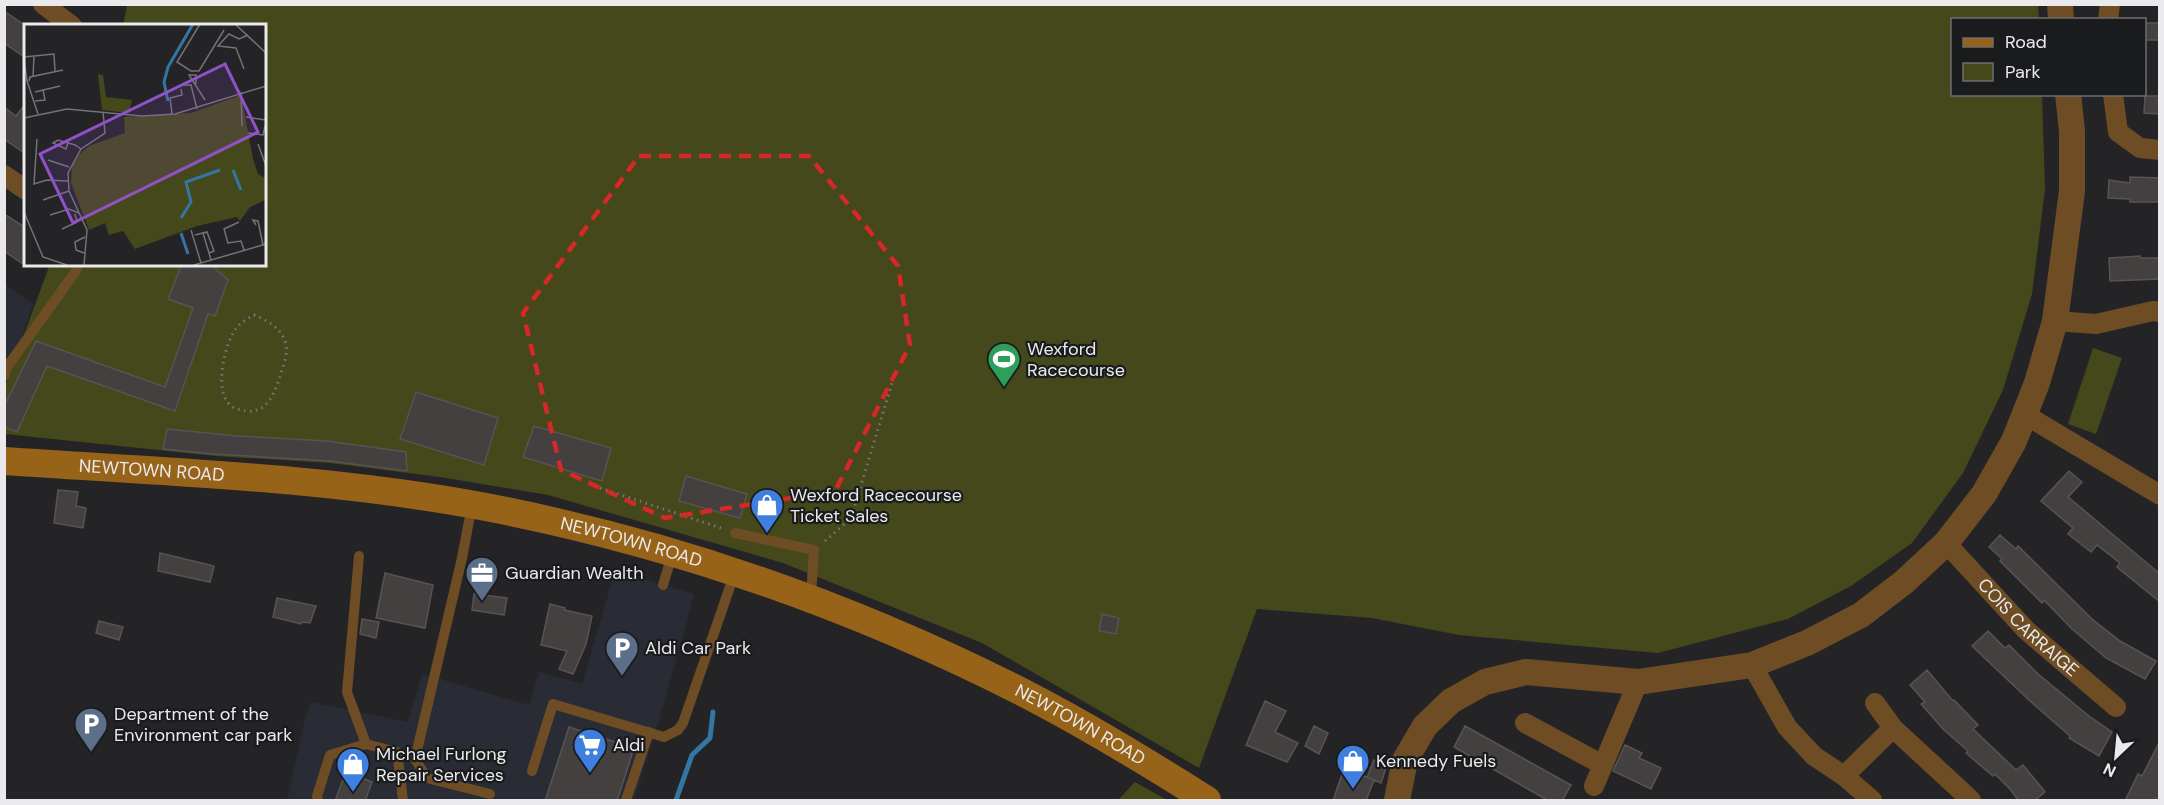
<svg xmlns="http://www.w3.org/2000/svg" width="2164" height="805" font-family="'DM Sans',sans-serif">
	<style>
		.built { fill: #292c34 }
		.green { fill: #44481a }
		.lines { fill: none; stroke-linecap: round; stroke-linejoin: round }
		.stream { stroke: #3376a3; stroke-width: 5 }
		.building { fill: #43403f; stroke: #575453; stroke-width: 1.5 }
		.path { stroke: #767679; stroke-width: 3; stroke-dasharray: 1.5 4.5; stroke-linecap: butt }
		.service { stroke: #6e4d25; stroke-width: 10 }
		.minor { stroke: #6e4d25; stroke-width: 20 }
		.tertiary { stroke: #6e4d25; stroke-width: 26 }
		.secondary { stroke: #976319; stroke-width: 28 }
		.marked { fill: none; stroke: #d62828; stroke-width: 4.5; stroke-dasharray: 12 8; stroke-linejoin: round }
		.labels { text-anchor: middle; stroke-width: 4.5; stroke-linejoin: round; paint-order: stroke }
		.poi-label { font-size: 18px; fill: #eaeaec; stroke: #1a1b1d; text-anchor: start }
		.street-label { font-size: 18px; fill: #eaeaec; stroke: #1a1b1d }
		.inset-river { fill: none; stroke: #3376a3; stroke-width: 3 }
		.inset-road { fill: none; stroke: #737376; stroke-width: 1.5 }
		.view { fill: #9152c8; fill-opacity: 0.15; stroke: #9152c8; stroke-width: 3 }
		.inset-edge { fill: none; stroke: #eaeaec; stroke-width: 3 }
	</style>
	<rect width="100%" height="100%" fill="#242427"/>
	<path class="built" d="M5,284L33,304L5,386Z
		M615,571L694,594L660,718L634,800H287L304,723L311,702L408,722L422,674L529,705L539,672L582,684Z"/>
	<path class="green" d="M127,5H2038L2039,19L1952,20V94L2042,95L2045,189L2032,294L2003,390L1963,473L1912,543L1851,586L1788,619L1658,653L1459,635L1372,618L1257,609L1199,768L982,643L783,563L548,495L440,477L330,463L216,456L5,434V386L50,264H264V26L123,25Z
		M2093,348L2122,358L2096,434L2068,424Z
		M1135,782L1167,800H1118Z"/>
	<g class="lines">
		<path class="stream" d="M676,800L692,755L710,738L713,712"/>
	</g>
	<path class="building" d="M4,11L26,26V58L4,43Z
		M2145,23H2160V40H2145Z
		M2145,96H2160V114L2144,113Z
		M26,103V154L4,139V107L16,116Z
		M2130,177L2160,178V202H2130V199L2108,198L2109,180L2130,183Z
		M4,214L26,228V266L4,251Z
		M2140,256V258H2160V279L2110,281L2109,258Z
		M182,264H210L228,280L215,316L208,314L175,411L47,366L17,432L4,427V407L36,341L165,387L193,308L168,299Z
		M416,392L498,418L484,465L400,439Z
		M534,426L611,448L602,481L523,457Z
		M167,429L237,436L327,441L406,452L407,471L330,461L213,454L163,449Z
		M2069,471L2082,482L2068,497L2160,574V602L2117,567L2120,563L2097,545L2091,552L2068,534L2073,528L2041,501Z
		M686,476L747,494L740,518L679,501Z
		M58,490L78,492L76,506L86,508L83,528L54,523Z
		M2000,535L2016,549L2018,546L2092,619L2120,641L2156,661L2145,679L2106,658L2072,629L2044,600L2042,603L2000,561L2002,559L1989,547Z
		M160,553L214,566L210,582L158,571Z
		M385,573L433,585L425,628L376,618Z
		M474,594L507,598L504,615L472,610Z
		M277,598L316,606L310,623L302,622L301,624L273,617Z
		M550,604L565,608L564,610L592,616L586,644L573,674L559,669L567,651L541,645Z
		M1102,614L1119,618L1116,634L1099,631Z
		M362,619L379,622L376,638L360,634Z
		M99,621L123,627L119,640L96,633Z
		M1988,631L2005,648L2009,645L2038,674L2089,716L2112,732L2099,756L2069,738L2070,736L2029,700L1972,646Z
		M1927,670L1953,701L1954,700L1978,725L1973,729L2016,770L2023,765L2045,792L2034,801H2019L2010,789L1995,774L1993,776L1966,753L1968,751L1944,730L1921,704L1925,702L1910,685Z
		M1265,701L1286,711L1275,732L1298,743L1287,762L1246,745Z
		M1314,726L1328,733L1319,754L1305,746Z
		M1465,726L1571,785L1562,801H1549L1454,747Z
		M569,727L634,748L617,801H545Z
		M2160,741V801H2125L2138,774L2142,776Z
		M1625,745L1642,753L1639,758L1661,768L1651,789L1613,771Z
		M1374,760L1387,765L1381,783L1367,777Z
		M1344,768L1374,780L1366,801H1333Z
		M346,772L372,782L365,801H335Z"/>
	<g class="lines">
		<path class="path" d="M254,315C266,319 281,329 285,341C289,352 284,363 281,373C274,396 265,420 235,408C211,398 224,340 239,325C243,321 249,318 254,315Z
			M600,488L724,529
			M825,541L851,518L893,380"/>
		<path class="service" d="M4,376L7,367L76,271L79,264
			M472,505L462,558L415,759L427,778L490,794
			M735,533L814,550L811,597
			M359,556L347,692L366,744
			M663,585L672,555
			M532,771L553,704L664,737L678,730L683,723L734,575
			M318,800L317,796L330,755L366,744L397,752L403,800
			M626,800L649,732"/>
		<g class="minor">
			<path d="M43,4L72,26"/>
			<path d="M2108,20L2110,4"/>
			<path d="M2113,94L2118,132L2140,148L2160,150"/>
			<path d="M4,175L26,190"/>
			<path d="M2055,321L2096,324L2153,311L2160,312"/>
			<path d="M2024,414L2160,495"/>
			<path id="s1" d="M1946,543L2026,630L2116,707"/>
			<path d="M1752,665L1787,727L1814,756L1844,776L1872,800"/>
			<path d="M1875,703L1893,728"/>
			<path d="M1525,723L1603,765L1638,682"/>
			<path d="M1844,776L1893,728L1971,800"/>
			<path d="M1594,786L1603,765"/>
		</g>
		<path class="tertiary" d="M2060,4L2061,20
			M1397,800L1405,760L1425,726L1451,701L1485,682L1526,672L1638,682L1752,665L1807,643L1861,615L1904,582L1946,543L1984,494L2014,441L2037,383L2055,321L2072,191V131L2068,94"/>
		<path class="secondary" id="s2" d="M4,461C165,472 328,477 486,507C672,543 852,606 1020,691C1085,724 1147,762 1207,800"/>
	</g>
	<path class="marked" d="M639,156H809L898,266L910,345L835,491L665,518L561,470L523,313Z"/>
	<defs>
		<g id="stadium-pin" transform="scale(1.725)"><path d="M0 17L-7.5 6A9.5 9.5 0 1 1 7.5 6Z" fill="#2e9e5b" stroke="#1a1b1d"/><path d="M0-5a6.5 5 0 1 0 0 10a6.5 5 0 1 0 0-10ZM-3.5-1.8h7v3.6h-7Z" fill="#fff"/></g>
		<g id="shop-pin" transform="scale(1.725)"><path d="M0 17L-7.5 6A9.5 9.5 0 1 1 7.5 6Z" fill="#3f7fe0" stroke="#1a1b1d"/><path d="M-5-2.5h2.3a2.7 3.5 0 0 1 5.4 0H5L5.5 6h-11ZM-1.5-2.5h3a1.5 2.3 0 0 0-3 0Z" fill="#fff"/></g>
		<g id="office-pin" transform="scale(1.725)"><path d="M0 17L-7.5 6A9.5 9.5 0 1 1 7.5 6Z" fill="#5c6f8a" stroke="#1a1b1d"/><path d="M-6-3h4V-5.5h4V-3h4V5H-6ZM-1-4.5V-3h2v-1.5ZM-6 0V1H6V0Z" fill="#fff"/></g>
		<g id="parking-pin" transform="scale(1.725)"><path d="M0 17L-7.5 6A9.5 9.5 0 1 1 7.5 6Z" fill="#5c6f8a" stroke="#1a1b1d"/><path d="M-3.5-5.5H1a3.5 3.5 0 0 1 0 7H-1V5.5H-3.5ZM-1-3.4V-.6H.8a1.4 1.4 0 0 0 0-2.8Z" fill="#fff"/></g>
		<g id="supermarket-pin" transform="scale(1.725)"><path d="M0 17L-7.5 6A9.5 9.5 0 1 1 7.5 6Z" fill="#3f7fe0" stroke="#1a1b1d"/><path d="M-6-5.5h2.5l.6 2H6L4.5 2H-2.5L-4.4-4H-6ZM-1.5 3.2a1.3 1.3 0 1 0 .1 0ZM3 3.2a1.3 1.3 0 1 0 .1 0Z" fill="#fff"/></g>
	</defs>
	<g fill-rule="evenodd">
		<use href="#stadium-pin" x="1004" y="359"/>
		<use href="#shop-pin" x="767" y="505"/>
		<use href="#office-pin" x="482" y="573"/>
		<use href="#parking-pin" x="622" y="648"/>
		<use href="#parking-pin" x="91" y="724"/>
		<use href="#supermarket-pin" x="590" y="745"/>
		<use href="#shop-pin" x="1353" y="761"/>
		<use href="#shop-pin" x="353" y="764"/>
	</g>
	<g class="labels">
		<g class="poi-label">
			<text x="1027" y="355">Wexford<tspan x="1027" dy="21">Racecourse</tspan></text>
			<text x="790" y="501">Wexford Racecourse<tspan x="790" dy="21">Ticket Sales</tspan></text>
			<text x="505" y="579">Guardian Wealth</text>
			<text x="645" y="654">Aldi Car Park</text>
			<text x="114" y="720">Department of the<tspan x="114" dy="21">Environment car park</tspan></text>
			<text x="613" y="751">Aldi</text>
			<text x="376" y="760">Michael Furlong<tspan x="376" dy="21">Repair Services</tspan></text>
			<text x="1376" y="767">Kennedy Fuels</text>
		</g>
		<g class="street-label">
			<text dy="6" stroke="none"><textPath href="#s2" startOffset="148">NEWTOWN ROAD</textPath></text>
			<text dy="6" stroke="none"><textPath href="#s2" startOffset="634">NEWTOWN ROAD</textPath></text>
			<text dy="6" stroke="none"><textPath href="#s1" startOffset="118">COIS CARRAIGE</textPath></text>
			<text dy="6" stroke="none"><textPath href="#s2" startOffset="1120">NEWTOWN ROAD</textPath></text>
		</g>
	</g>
	<g transform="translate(24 24)">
		<rect width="242" height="242" fill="#242427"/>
		<path d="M74,50L79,51L82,73L108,76L105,89L78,86ZM217,71L229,135L234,150L241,154V176L226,183L216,197L213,193L173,202L111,225L99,207L85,211L81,199L65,206L47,159L48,142L56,130L65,122L101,109L100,93L167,89Z" fill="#44481a"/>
		<path class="inset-river" d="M144,77L140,58L144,43L169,0M209,146L217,166M157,194L167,178L162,158L196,146M157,209L164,230"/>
		<path class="inset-road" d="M176,0L153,38L167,47H175L200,6M211,0L242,29M0,33L30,30L31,47M0,34L3,57L14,90M220,45L212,24L194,22L205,10L215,15L224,11M9,52L10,33M5,57L6,53L39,46M172,60V51H165L181,76M159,61H167L173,85M11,68L36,62M217,68L218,102M11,77L21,76L19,66M148,90L146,74L158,71L157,65M222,93L242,96M0,94L43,85L118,92L151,90L242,62M224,109L239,111L242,98M13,115L10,160L23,156L44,157M44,119L42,125L29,119L34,116L51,121L57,125M234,120L242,142M24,136L45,143M19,176L45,167M0,188L19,233L43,241M26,191L45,185L55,189M215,198L200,205L204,219L217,217L220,226M232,201L229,196L234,197L239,221M38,205L53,198L51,190M167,206L177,239M179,209L185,229M171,211L183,208L190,227L185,229L187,236M60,229L52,226L51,218L61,213M60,241L63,206L45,167L44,149L57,125L81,109L79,88M170,241L242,220"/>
		<path class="view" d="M201,40L234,108L49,199L16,130Z"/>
		<rect width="242" height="242" class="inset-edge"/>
	</g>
	<rect width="2164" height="805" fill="none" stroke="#eaeaec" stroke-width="12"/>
	<rect x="1951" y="18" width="195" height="78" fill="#1a1b1d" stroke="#6d6e70" stroke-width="1.5"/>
	<rect x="1963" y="38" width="30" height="9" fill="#976319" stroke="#6d6e70" stroke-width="1.5"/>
	<text x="2005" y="48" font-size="18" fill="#eaeaec">Road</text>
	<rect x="1963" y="63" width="30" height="18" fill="#44481a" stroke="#6d6e70" stroke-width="1.5"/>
	<text x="2005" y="78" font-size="18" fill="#eaeaec">Park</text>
	<g transform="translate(2116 757) rotate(206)" stroke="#1a1b1d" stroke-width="4.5" paint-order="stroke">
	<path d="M0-4.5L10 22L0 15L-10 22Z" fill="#eaeaec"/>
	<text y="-9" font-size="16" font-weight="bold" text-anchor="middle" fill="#eaeaec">N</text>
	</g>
</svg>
